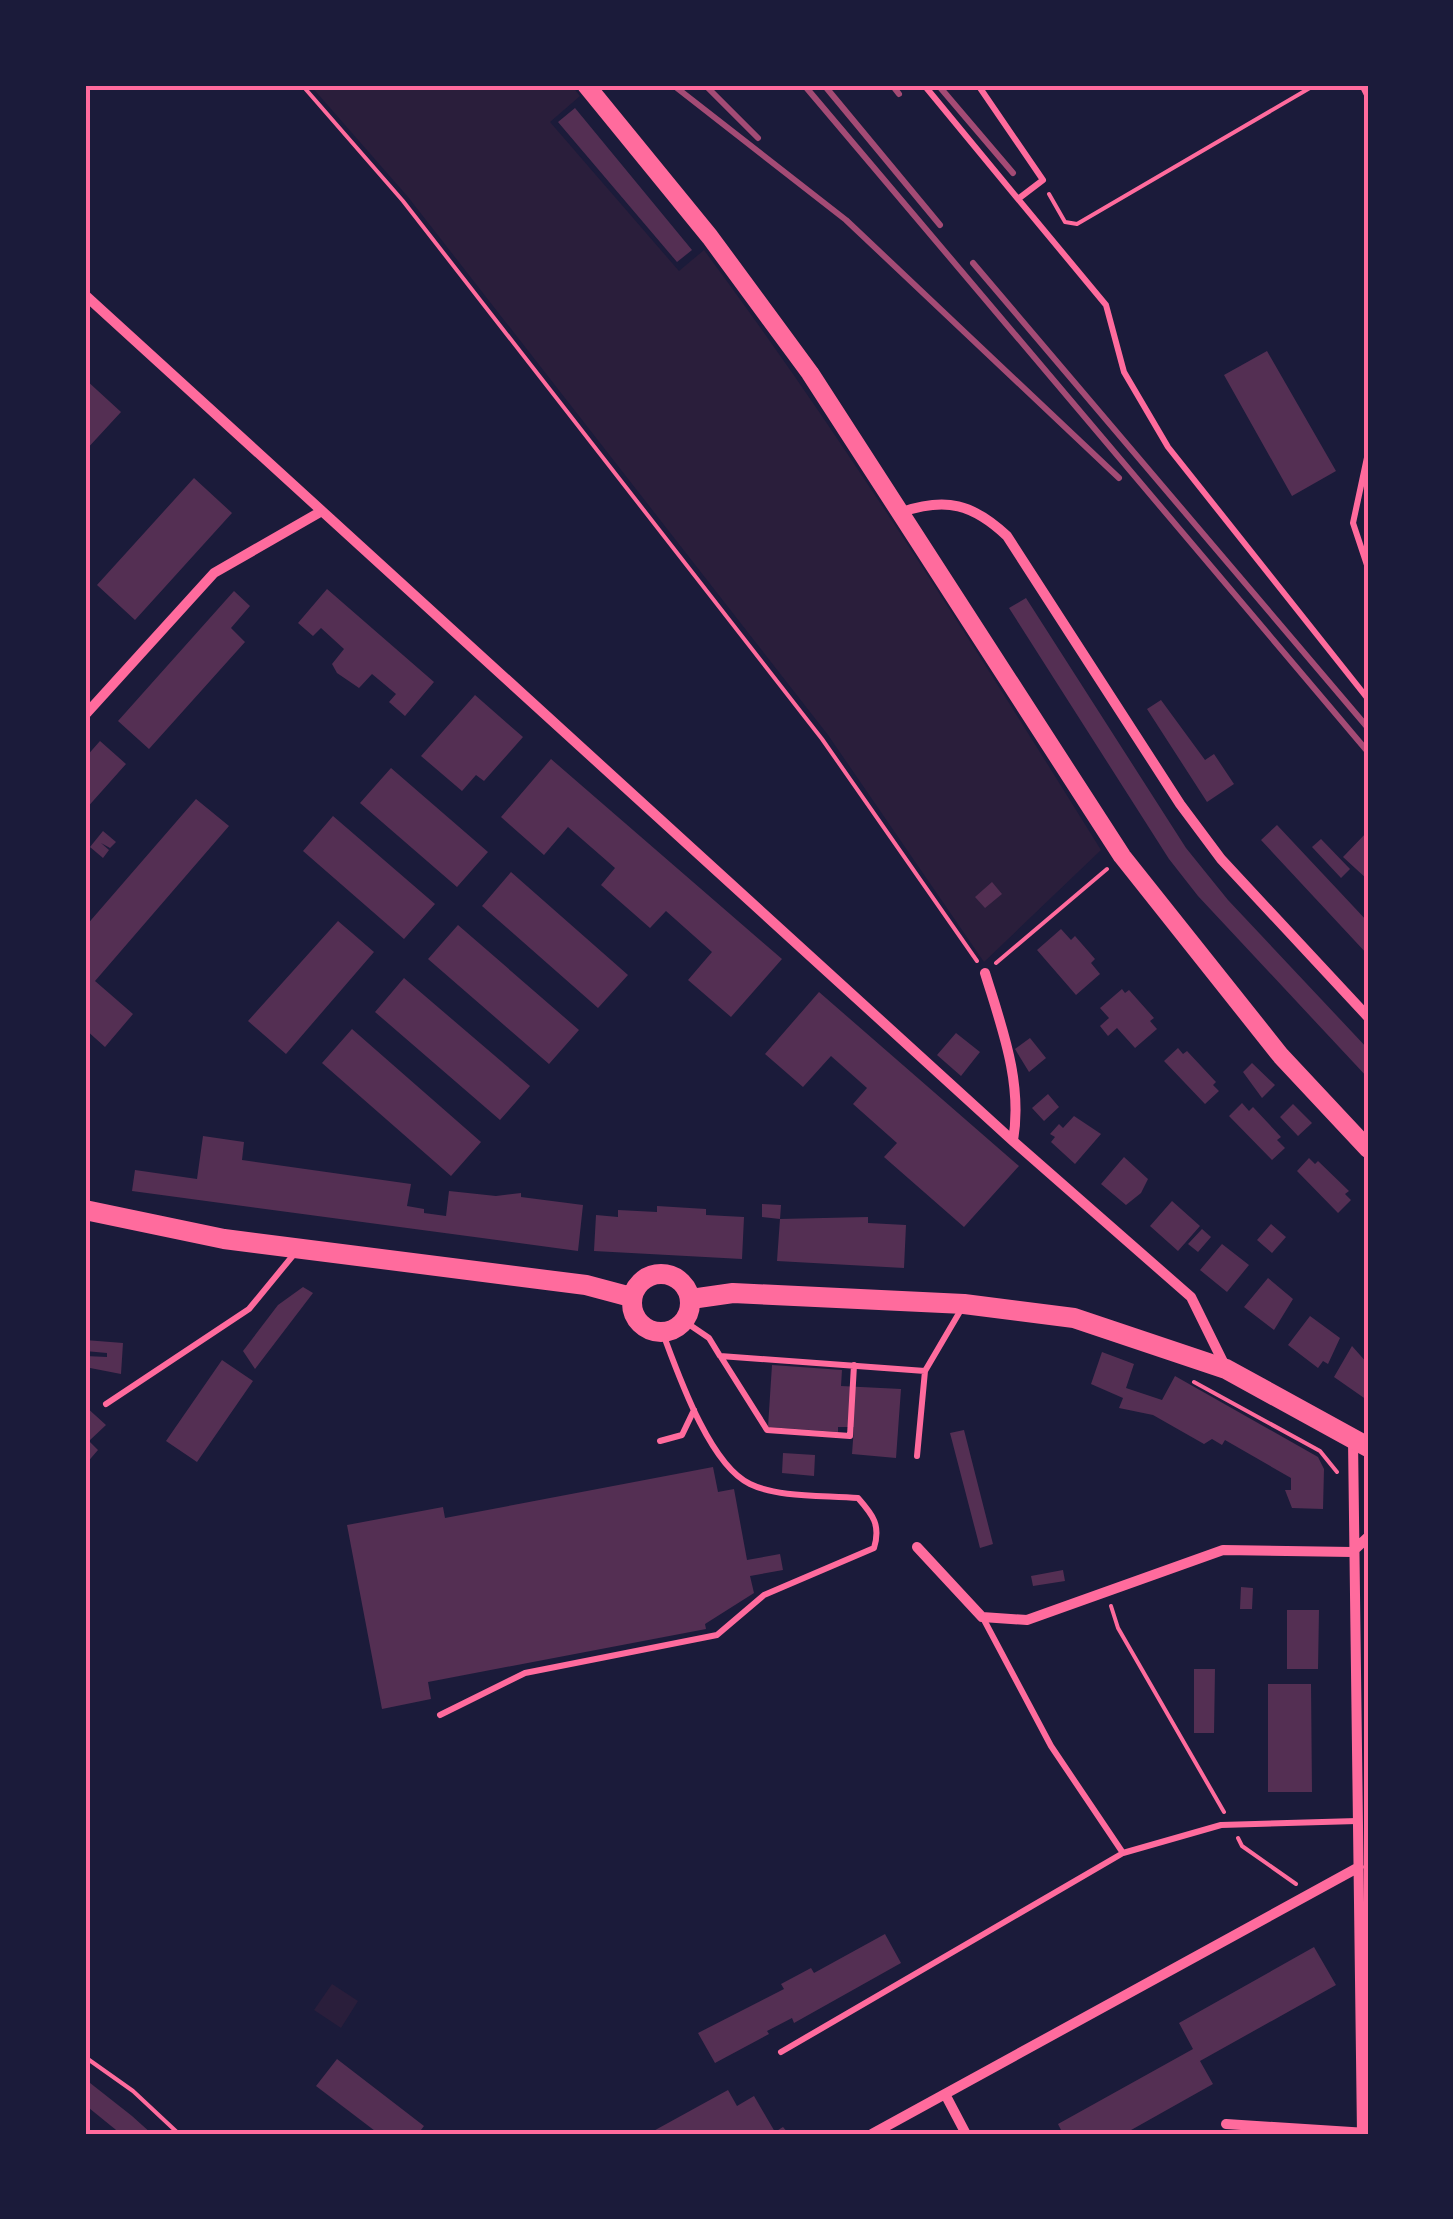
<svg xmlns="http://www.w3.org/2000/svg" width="1453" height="2219" font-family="'Public Sans',sans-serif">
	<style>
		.green { fill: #2a1e3b }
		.building { fill: #542f53 }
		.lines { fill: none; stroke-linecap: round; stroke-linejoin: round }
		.path { stroke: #ff6b9d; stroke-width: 4 }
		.service { stroke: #ff6b9d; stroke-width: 6 }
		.minor { stroke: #ff6b9d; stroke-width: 10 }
		.secondary { stroke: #ff6b9d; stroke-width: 18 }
		.primary { stroke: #ff6b9d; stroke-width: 20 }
		.rail { stroke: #a44b75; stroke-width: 6 }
		.neatline { fill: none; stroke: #ff6b9d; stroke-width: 4 }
	</style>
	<rect width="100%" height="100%" fill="#1b1b3a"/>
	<path class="green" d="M310,85H571L580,96L550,122L679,271L704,250C847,443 974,646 1101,850L984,962L828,735L408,197Z
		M332,1984L358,2001L341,2028L314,2010Z"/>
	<path class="building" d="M575,108L692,250L677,262L558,122Z
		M1267,351L1336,471L1292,496L1224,375Z
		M85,379L121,412L85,451Z
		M194,478L232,513L135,620L97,585Z
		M327,589L434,682L405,716L389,702L396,694L372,674L359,688L337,673L332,664L344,649L321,628L313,636L298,623Z
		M234,591L250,606L231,628L245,642L149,749L118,721Z
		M1026,598L1186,848L1228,900L1368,1049V1078L1198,896L1169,859L1009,608Z
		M475,695L523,737L484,781L476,775L462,791L421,756Z
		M1161,700L1205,760L1214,754L1234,784L1207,802L1147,709Z
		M100,741L126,764L85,810V758Z
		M551,759L782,959L731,1017L688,980L712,952L666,911L650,928L601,885L615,868L568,827L544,855L501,817Z
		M391,768L488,852L457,887L360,803Z
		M196,799L229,826L95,981L133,1014L105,1047L85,1029V927Z
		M333,816L435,904L404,939L303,851Z
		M1277,825L1368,922V955L1261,840Z
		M103,831L116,842L110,848L101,843L109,850L103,858L90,847Z
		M1368,831V880L1343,857Z
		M1321,839L1350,869L1341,878L1312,847Z
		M511,872L628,975L598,1008L482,906Z
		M992,882L1002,894L985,908L975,897Z
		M338,921L374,952L286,1054L248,1021Z
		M458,925L579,1030L549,1064L428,959Z
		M1061,929L1071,940L1075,936L1095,959L1091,963L1100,974L1076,995L1037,950Z
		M404,978L530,1086L500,1120L375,1012Z
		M1122,989L1125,993L1129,990L1154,1018L1150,1021L1157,1029L1135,1048L1117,1028L1108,1036L1100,1026L1109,1018L1100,1008Z
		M819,992L1019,1166L964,1227L884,1157L897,1143L853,1104L867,1088L831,1056L803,1087L765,1054Z
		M352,1029L481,1142L451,1176L322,1063Z
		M956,1033L980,1052L961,1076L937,1055Z
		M1030,1038L1046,1058L1029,1072L1015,1049Z
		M1178,1048L1183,1054L1187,1051L1216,1082L1213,1085L1219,1091L1205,1104L1164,1061Z
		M1252,1063L1275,1085L1262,1098L1243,1072Z
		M1048,1094L1059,1107L1044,1121L1032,1108Z
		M1242,1103L1249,1111L1253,1107L1281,1137L1277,1140L1285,1148L1272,1160L1229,1116Z
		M1293,1104L1312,1123L1298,1136L1280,1117Z
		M1074,1116L1101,1134L1075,1164L1051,1142L1055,1137L1050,1134L1059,1124L1063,1128Z
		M203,1136L244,1142L242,1160L411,1184L407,1206L424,1209V1213L446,1216L449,1191L496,1196L521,1193V1197L583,1205L578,1251L132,1191L135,1170L197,1179Z
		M1124,1157L1148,1179L1141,1193L1126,1205L1101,1184Z
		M1309,1158L1315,1164L1318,1161L1349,1191L1345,1194L1351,1200L1338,1213L1297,1171Z
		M1172,1201L1200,1226L1178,1251L1150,1226Z
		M762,1204L781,1205L780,1219L868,1217V1223L906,1225L904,1268L777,1261L780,1219L762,1217Z
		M657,1206L706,1209V1215L744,1217L742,1259L594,1251L596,1215L618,1217V1210L657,1212Z
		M1271,1224L1286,1237L1272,1253L1257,1240Z
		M1202,1229L1211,1237L1198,1252L1188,1244Z
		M1222,1244L1249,1265L1227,1292L1200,1270Z
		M1268,1278L1293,1299L1274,1330L1244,1307Z
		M303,1287L313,1293L255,1369L243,1351L278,1305Z
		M1310,1316L1340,1338L1328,1364L1323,1361L1318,1368L1288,1345Z
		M85,1340L123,1343L121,1374L85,1367V1356L107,1357V1353L85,1351Z
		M1352,1346L1368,1364L1367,1400L1334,1377Z
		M1102,1352L1134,1364L1126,1388L1162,1400L1175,1376L1318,1457L1324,1469L1323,1509L1292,1508L1285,1490H1291V1478L1225,1440L1222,1445L1212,1439L1204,1444L1153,1415L1119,1408L1123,1398L1091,1384Z
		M222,1360L253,1381L197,1462L166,1441Z
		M772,1365L842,1370L841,1386L901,1389L896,1458L852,1454L854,1427H838V1432L768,1427Z
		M85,1406L106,1425L89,1441L98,1450L85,1465Z
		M964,1430L993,1544L980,1548L950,1433Z
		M783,1453L815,1455L814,1476L782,1473Z
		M713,1467L718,1492L734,1489L747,1560L780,1554L783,1570L750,1576L754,1593L705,1624L706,1629L428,1682L431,1699L382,1709L347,1525L443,1507L445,1518Z
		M1063,1570L1065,1581L1033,1586L1031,1576Z
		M1241,1587L1253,1588L1252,1609H1240Z
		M1287,1610H1319L1318,1669H1287Z
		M1194,1669H1215L1214,1733H1194Z
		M1268,1684H1311L1312,1792H1268Z
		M885,1934L901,1963L794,2023L792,2018L767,2031L769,2034L715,2063L698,2033L784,1989L781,1984L811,1968L814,1973Z
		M1314,1947L1336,1985L1200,2061L1213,2084L1124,2134H1063L1058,2124L1193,2049L1179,2023Z
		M337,2059L424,2126L418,2134H379L316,2086Z
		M85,2079L132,2116L152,2134H121L89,2108Z
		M728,2090L737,2106L754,2096L775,2132L783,2127L789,2134H648Z"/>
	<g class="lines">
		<path class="path" d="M302,85L403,201L822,739L977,961
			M1049,194L1065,222L1077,224L1315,85
			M996,963L1107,869
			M1194,1382L1320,1451L1337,1472
			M1111,1606L1118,1628L1224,1812
			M1238,1838L1242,1846L1296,1884
			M85,2057L133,2091L179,2134"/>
		<path class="service" d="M924,85L1018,199L1043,180L978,85
			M1362,85L1368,97
			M1018,199L1106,305L1124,372L1168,447L1368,699
			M1368,453L1353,523L1368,568
			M684,1321L709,1338L720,1356L925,1371
			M721,1357L767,1430L850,1436L854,1365
			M106,1404L249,1309L295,1253
			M660,1441L682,1435L694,1410
			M917,1456L925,1371L962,1308
			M983,1618L1051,1746L1123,1853
			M440,1715L525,1673L717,1635L764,1595L874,1548C881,1525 873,1515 858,1498C826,1495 779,1498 750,1484C709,1465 677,1371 662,1331
			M781,2052L1123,1853L1221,1825L1357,1821"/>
		<path class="minor" d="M85,295L1013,1141L1191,1297L1226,1368
			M902,512C946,497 973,504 1007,536L1180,804L1221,859L1368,1017
			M85,715L214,573L322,511
			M985,973C1002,1028 1023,1083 1013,1141
			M1353,1440L1362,2134
			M917,1547L982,1617L1027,1620L1223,1550L1352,1552
			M1352,1552L1368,1537
			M945,2094L966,2134
			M1226,2124L1367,2133
			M872,2134L1359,1867"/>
		<path class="secondary" d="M586,85L710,237L810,373L1122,856L1281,1056L1368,1149"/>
		<path class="primary" d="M85,1210L224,1239L586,1285L631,1297
			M632 1303a29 29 0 1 1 58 0a29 29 0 1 1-58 0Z
			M691,1299L733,1293L964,1304L1074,1318L1226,1369L1368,1447"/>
		<path class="rail" d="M673,85L846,220L1119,478
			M705,85L758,138
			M804,85L1368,752
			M824,85L940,225
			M892,85L899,94
			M938,85L1013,173
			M973,263L1368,728"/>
	</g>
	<rect width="1453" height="2219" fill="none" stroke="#1b1b3a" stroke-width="175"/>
	<rect x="88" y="88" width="1278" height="2044" class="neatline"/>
</svg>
